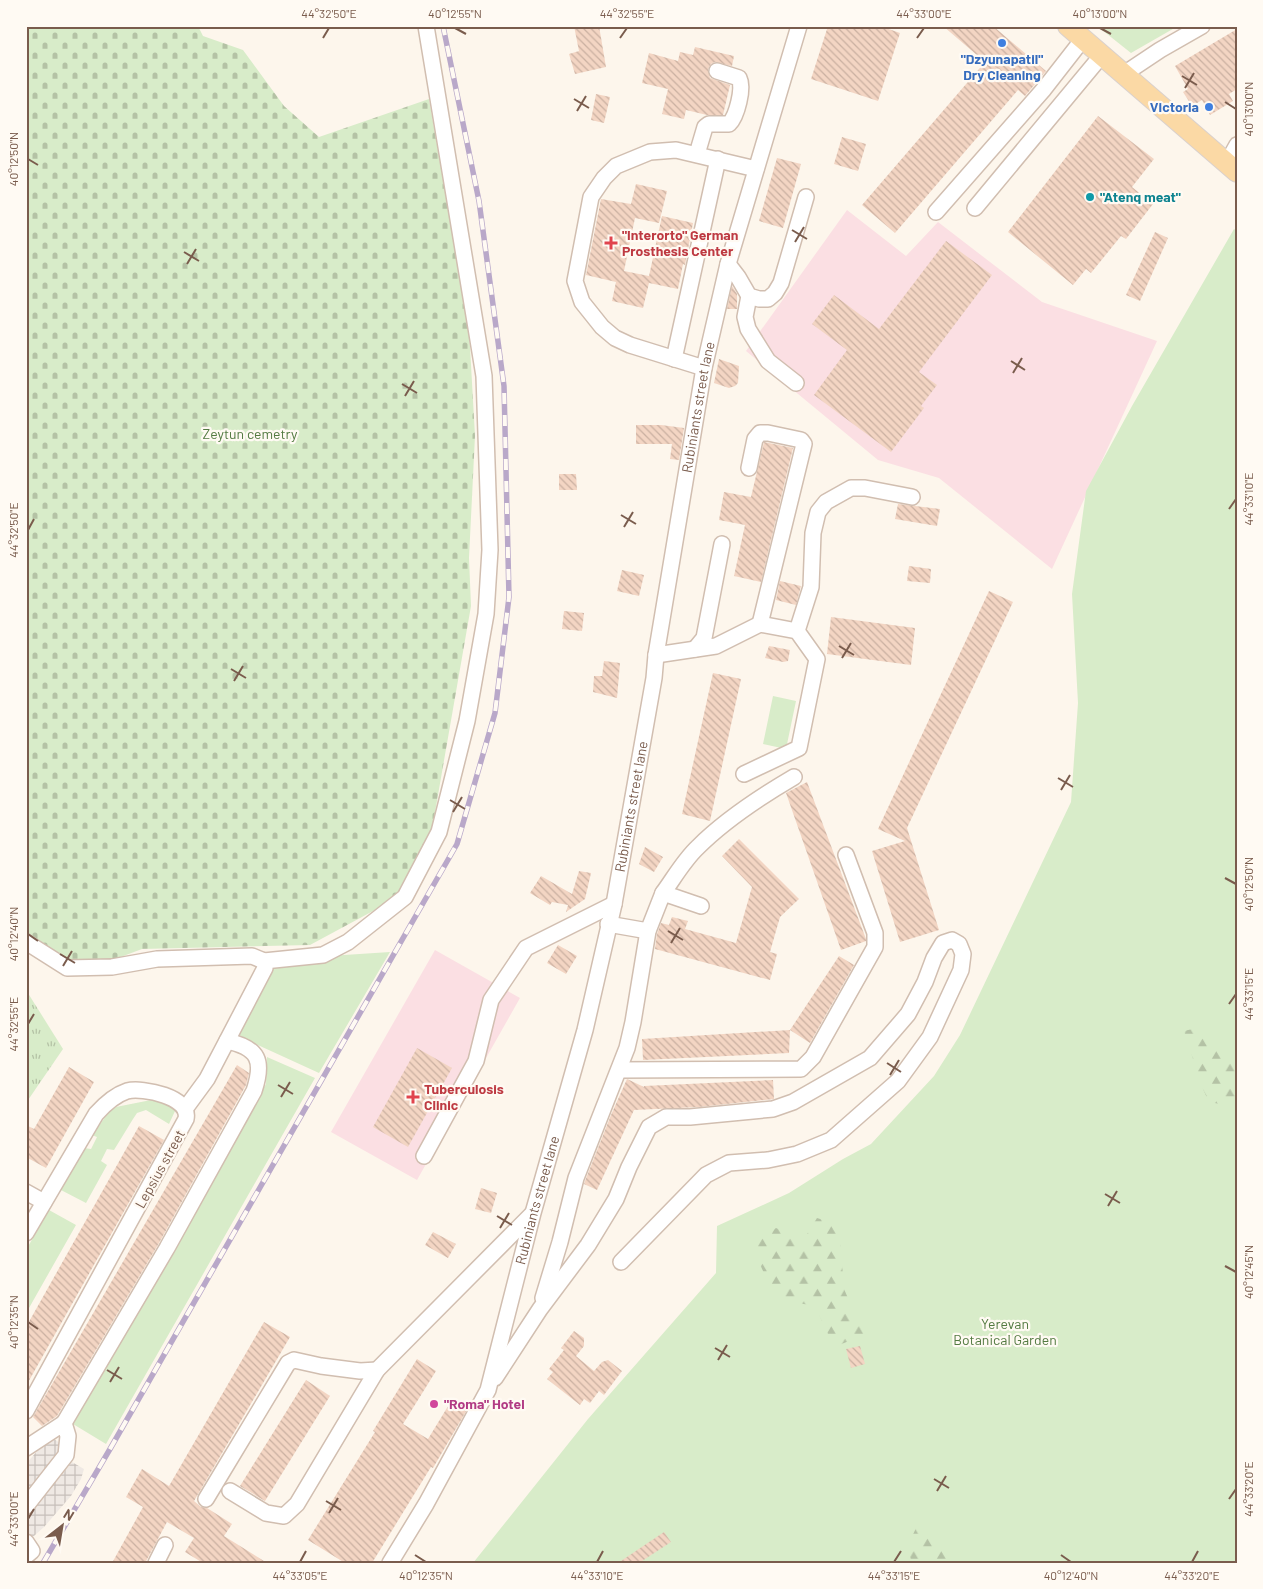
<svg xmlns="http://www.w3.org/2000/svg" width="1263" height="1589" font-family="Barlow,sans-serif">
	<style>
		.industrial { fill: url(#industrial-grid) }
		.medical { fill: #fbdfe3 }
		.green { fill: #d8ecc9 }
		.forest { fill: url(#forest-firs) }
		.cemetery { fill: url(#cemetery-stones) }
		.park { fill: url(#park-tufts) }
		.building { fill: url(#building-back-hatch) }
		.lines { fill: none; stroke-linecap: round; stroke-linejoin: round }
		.minor-casing { stroke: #d1beb0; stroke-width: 18 }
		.major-casing { stroke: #dad1cd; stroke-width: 22 }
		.minor { stroke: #fff; stroke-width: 15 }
		.major { stroke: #fbd9a5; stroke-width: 20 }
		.rail-casing { stroke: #b9a8c9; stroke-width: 5.5 }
		.rail { stroke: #fffaf3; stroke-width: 4; stroke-dasharray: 11; stroke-linecap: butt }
		.ticks { fill: none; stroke: #7a5c4d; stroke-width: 2 }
		.shop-dot { fill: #3f7fe0; stroke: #fffaf3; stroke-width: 2 }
		.culture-dot { fill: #0f9aa8; stroke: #fffaf3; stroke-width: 2 }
		.health-dot { fill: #e0444e; stroke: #fffaf3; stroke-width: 2 }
		.hotel-dot { fill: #d1479c; stroke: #fffaf3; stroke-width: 2 }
		.labels { text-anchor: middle; stroke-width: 4.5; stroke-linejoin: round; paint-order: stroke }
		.shop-label { font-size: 14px; font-weight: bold; fill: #366cbe; stroke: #fffaf3 }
		.culture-label { font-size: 14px; font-weight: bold; fill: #0d838f; stroke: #fffaf3; text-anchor: start }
		.health-label { font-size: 14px; font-weight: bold; fill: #be3a42; stroke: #fffaf3; text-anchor: start }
		.street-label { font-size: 14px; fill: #7a5c4d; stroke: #fffaf3 }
		.park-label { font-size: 14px; fill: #537a41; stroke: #fffaf3 }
		.hotel-label { font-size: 14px; font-weight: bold; fill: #b23c85; stroke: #fffaf3; text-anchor: start }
		.neatline { fill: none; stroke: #7a5c4d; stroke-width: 2 }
		.ticks-label { font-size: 12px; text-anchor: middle; fill: #7a5c4d }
	</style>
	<defs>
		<pattern id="industrial-grid" width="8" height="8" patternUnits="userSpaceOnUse" patternTransform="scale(1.25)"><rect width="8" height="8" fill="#efe9e4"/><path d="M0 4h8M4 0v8" fill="none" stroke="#c7c0bb"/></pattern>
		<pattern id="forest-firs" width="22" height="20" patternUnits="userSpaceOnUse" patternTransform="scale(1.25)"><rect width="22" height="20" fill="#d8ecc9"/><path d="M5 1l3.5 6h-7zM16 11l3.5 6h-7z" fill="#b4c2a5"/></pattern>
		<pattern id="cemetery-stones" width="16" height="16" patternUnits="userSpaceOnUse" patternTransform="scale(1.25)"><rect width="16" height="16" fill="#d8ecc9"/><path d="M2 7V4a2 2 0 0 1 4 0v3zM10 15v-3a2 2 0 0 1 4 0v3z" fill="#b4c2a5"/></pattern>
		<pattern id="park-tufts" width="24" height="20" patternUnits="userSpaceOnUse" patternTransform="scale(1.25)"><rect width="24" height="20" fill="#d8ecc9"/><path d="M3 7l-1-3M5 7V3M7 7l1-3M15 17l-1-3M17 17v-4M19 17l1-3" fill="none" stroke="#b4c2a5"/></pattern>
		<pattern id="building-back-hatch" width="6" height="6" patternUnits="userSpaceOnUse" patternTransform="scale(1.25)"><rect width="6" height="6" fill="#f3d5c3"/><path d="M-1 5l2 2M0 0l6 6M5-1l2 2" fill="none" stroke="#cab0a1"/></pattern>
	</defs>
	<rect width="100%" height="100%" fill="#fdf6ec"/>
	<path class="industrial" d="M50,1436L64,1446L26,1494V1464Z
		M72,1462L84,1469L81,1479L71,1496L44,1527L26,1543V1518Z"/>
	<path class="medical" d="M847,210L906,256L938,222L1042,302L1157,341L1052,569L939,478L878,460L746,351Z
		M435,950L520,998L417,1180L331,1132Z"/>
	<path class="green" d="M1097,26H1178L1131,53Z
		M1234,229L1237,231V1563H473L588,1419L716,1273L717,1226L789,1193L843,1159L871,1144L934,1076L960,1035L1071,802L1078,703L1072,594L1086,491L1132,406Z
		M773,696L796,701L786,749L763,744Z
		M390,952L319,1073L236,1035L272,963L329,956Z
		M267,1057L315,1078L106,1444L73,1424L266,1084Z
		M151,1100H162L176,1109L169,1124L146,1110L137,1113L133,1119L114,1150L107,1149L101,1161L107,1165L86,1203L59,1189L84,1148L91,1149L97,1137L92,1135L109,1112L116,1107Z
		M49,1210L76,1225L29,1308L26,1307V1250Z"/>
	<path class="forest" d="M1201,1027L1237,1065V1107L1209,1102L1202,1087L1184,1031Z
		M817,1218L839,1225L844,1289L864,1335L834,1347L815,1306L776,1299L751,1245L776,1228L804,1239Z
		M918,1524L947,1557L950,1563H912L907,1547Z"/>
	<path class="cemetery" d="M26,26H198L203,36L243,50L284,106L319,137L429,99L469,329L475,436L469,558L471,606L431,835L399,897L310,945L142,949L78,973L26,948Z"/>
	<path class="park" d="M26,990L63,1049L26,1103Z"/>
	<path class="building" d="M574,26H599L606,67L575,74L569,54L579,51Z
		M828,26H880L900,33L878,101L811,79Z
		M943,26H993L1046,71L1025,96L1018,90L895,233L862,205L985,62Z
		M1237,29V89L1229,94L1233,101L1210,115L1202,100L1192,106L1183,92L1188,89L1175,66Z
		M695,47L734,56L732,66L715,62L711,64L708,69L710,78L730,85L723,115H707L686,110L684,119L662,114L668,89L642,83L649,53L678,61L680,52L693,55Z
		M596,94L610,97L604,123L591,120Z
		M1098,116L1154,159L1132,187L1153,204L1126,239L1121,236L1091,273L1086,269L1073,285L1008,232Z
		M842,137L866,144L858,171L834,164Z
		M777,158L801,164L783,228L759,221Z
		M636,184L667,191L659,223L635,218L624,271L649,276L662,216L693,223L685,265L683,264L678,289L649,283L643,308L612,301L616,282L586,275L601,199L631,204Z
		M1155,232L1168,238L1140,301L1126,295Z
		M946,241L992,275L919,372L937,385L921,406L924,408L891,452L814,395L847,350L812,324L834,295L879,329Z
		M732,286L737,294V309H727Z
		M719,359L739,366L738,383L735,386L729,388L714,383Z
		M636,425H661L684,428L679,460L670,459L672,444H636Z
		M764,442L793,448L761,582L734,576L745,525L719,520L724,492L751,497Z
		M559,474H576L577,490H559Z
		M898,504L940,509L937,526L895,519Z
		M909,566L931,569L930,583L907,581Z
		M622,570L644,575L639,596L617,591Z
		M780,581L801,586L796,605L776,600Z
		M989,591L1013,602L907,828L939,930L900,942L872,851L905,841L878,829Z
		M564,611L584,613L582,631L562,629Z
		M831,617L915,628L911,665L827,654Z
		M769,646L790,650L788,661L783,662L765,658Z
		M604,661L620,663L617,698L593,692L594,676H602Z
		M713,673L741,679L710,821L682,814Z
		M807,782L866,939V941L841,950L786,793Z
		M739,839L799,899L780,917L770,952L777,954L770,980L655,949L657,934L661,923L669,925L672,917L688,921L685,929L736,943L752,887L722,856Z
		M645,847L663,857L654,872L639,864Z
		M579,871L591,873L585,899L566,912L568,905L552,902L550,905L530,893L541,876L572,894Z
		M558,945L577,956L566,974L547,963Z
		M839,956L854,965L810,1043L790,1030Z
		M790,1030L789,1053L643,1060L642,1039Z
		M417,1048L452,1068L408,1147L373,1127Z
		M237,1065L249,1073L246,1085L159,1243L57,1416L42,1426L33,1417Z
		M69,1067L94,1082L46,1168L26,1157V1125L34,1129Z
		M627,1079L644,1087V1086L773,1080L774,1099L699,1107L634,1110L597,1190L584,1184L585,1181L611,1115Z
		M139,1126L164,1140L26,1386V1327Z
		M481,1188L497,1193L491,1213L475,1209Z
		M433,1232L456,1244L448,1258L425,1245Z
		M264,1322L290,1337L194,1501L201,1507L207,1508L232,1524L224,1536L267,1563H203L185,1552L194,1538L167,1522L145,1563H112L143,1507L126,1497L142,1469L169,1486Z
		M574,1331L584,1338V1346L576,1356L594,1371L602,1362L608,1360L622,1371L604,1395L599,1391L590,1403L584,1399L580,1405L547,1379L553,1372L549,1369L564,1350L561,1348Z
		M860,1346L865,1364L851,1368L846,1349Z
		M417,1359L436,1371L403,1424L428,1439L453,1398L468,1408L433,1468L431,1467L372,1563H345L308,1540L375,1432L373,1431Z
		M306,1380L330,1396L265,1501L240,1486Z
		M664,1532L671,1542L639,1563H618Z"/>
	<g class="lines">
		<g class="minor-casing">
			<g id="minor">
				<path d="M1124,74L1160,50L1202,26"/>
				<path d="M697,154L705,127L709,124H729C737,116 744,88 739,78L717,71"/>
				<path d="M1227,163L1237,145"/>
				<path d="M975,208L1102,55"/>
				<path d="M936,212L1044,89L1083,39"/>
				<path d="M728,264L738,277L749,296L759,299H768L775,293L781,283L806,197"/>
				<path d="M749,296L745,317L748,329L768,361L796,383"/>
				<path d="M674,359L718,159"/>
				<path d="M704,368L630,345L615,338L602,327L582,302L575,281L591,197L604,178L616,166L650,152L676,150L756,169"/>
				<path d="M749,468L755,439L760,433H768L801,440L804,444L760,624"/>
				<path d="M797,631L811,587L813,533L818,512L826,502L851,488H865L912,497"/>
				<path d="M695,649L704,638L722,544"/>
				<path d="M656,655L716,646L760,624L797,631L817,659L799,748L744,774"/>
				<path d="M663,893C674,878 684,860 698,847C726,819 760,797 794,777"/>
				<path d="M608,924L648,931"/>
				<path d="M26,942L67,968L112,967L157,959L252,956L264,961L323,955L348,942L405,897L439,832L467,721L486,614L490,550L484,376L426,26"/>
				<path d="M619,1070L801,1069L813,1057L875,947V933L846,855"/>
				<path d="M185,1109L207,1079L265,968L264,961"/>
				<path d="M424,1156L476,1061L491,1000L526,948L614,904"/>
				<path d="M26,1192L44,1202"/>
				<path d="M26,1233L96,1114C104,1105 115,1095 127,1091C143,1087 191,1097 186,1119L26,1411"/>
				<path d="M543,1298L560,1242L576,1178L627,1048L633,1022L648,931L663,893L701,906"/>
				<path d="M495,1378L540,1309L588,1245L616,1199L629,1167L649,1127L666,1117H690L773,1109L793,1102L870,1058L908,1014L925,982L934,958L943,943L952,940L959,944L963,954L961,970L930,1037L898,1081L831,1140L797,1154L768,1160L729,1163L706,1175L621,1262"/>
				<path d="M64,1423L167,1248L254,1091C264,1061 259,1048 227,1041"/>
				<path d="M26,1448L64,1423L68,1436L66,1455L26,1506"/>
				<path d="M230,1491L266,1513L284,1516L297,1504L377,1370L532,1214"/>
				<path d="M206,1499L288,1363L294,1360L321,1366L360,1371L377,1370"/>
				<path d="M26,1542L32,1551L26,1556"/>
				<path d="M156,1563L165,1545"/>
				<path id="s1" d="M390,1563L426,1504L488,1390L533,1213L585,1030L614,904L654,678L656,655L704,368L728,264L799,26"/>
			</g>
		</g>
		<g class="major-casing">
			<path id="major" d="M1068,26L1237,172"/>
		</g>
		<use href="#minor" class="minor"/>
		<use href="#major" class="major"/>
		<g class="rail-casing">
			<path id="rail" d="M43,1563L110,1449L457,844L495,713L509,597L504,386L479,201L443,26"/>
		</g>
		<use href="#rail" class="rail"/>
	</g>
	<path class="ticks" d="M455,28L466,34M1100,28L1111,34M323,38L329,28M620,38L627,28M917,38L924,28M1182,76L1197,85M1185,88L1194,73M574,99L589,108M1225,102L1236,109M577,111L586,96M28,159L38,165M792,230L807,239M795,242L804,227M184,252L199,261M187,264L196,249M1011,361L1025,370M1013,373L1022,358M402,384L417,393M405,396L414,381M1229,509L1236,499M621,515L636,524M624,527L633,512M28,530L34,519M839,646L854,655M842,658L851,643M231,669L246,678M234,681L243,666M1058,778L1073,787M1061,790L1070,775M450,800L465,809M453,812L462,797M1225,878L1236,884M668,931L683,940M28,934L38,941M671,943L680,928M60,954L75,963M63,966L72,951M1229,1004L1236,994M28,1024L34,1014M887,1063L901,1072M890,1075L899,1060M278,1085L293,1094M281,1097L290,1082M1105,1194L1120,1203M1108,1206L1117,1191M497,1216L512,1225M500,1228L509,1213M1225,1266L1236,1272M28,1322L38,1329M715,1348L730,1357M718,1360L727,1345M107,1370L122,1379M110,1382L119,1367M934,1479L949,1488M937,1491L946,1476M1229,1499L1236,1489M326,1501L341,1510M329,1513L338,1498M28,1519L34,1509M415,1555L426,1562M1061,1555L1071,1562M300,1562L306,1551M597,1562L603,1551M894,1562L901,1551M1192,1562L1198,1551"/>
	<g class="shop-dot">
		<circle cx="1002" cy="43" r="5"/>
		<circle cx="1209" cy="107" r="5"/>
	</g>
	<circle class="culture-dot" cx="1090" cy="197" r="5"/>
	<g class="health-dot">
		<path d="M608.5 235.5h5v5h5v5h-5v5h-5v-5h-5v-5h5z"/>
		<path d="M410.5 1089.5h5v5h5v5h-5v5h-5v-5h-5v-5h5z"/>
	</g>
	<circle class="hotel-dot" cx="434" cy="1404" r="5"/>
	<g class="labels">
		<g class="shop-label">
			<text x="1002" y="64">"Dzyunapatil"<tspan x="1002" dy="16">Dry Cleaning</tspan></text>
			<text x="1199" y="112" text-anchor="end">Victoria</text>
		</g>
		<g class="culture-label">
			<text x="1100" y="202">"Atenq meat"</text>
		</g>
		<g class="health-label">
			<text x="622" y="240">"Interorto" German<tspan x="622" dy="16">Prosthesis Center</tspan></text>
			<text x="424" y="1094">Tuberculosis<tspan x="424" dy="16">Clinic</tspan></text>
		</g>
		<g class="street-label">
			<text dy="5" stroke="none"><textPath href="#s1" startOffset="1205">Rubiniants street lane</textPath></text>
			<text dy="5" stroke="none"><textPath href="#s1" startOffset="800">Rubiniants street lane</textPath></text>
			<text transform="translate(160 1169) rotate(-61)" y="5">Lepsius street</text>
			<text dy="5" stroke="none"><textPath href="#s1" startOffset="395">Rubiniants street lane</textPath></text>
		</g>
		<g class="park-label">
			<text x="250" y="439">Zeytun cemetry</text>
			<text x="1005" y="1329">Yerevan<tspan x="1005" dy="16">Botanical Garden</tspan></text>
		</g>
		<g class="hotel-label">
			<text x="444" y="1409">"Roma" Hotel</text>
		</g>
	</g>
	<rect width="1263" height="1589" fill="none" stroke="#fffaf3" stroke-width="55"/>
	<g transform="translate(62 1526) rotate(31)" stroke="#fffaf3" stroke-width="4" paint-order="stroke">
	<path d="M0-4L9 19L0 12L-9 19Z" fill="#7a5c4d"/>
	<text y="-8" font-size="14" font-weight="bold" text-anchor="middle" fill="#7a5c4d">N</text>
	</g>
	<rect x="28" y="28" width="1208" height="1534" class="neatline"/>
	<g class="ticks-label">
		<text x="329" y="18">44°32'50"E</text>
		<text x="455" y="18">40°12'55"N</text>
		<text x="627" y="18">44°32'55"E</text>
		<text x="924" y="18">44°33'00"E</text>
		<text x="1100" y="18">40°13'00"N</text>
		<text transform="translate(1249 109) rotate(-90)" y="4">40°13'00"N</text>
		<text transform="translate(14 159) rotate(-90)" y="4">40°12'50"N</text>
		<text transform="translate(1249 499) rotate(-90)" y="4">44°33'10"E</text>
		<text transform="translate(14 530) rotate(-90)" y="4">44°32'50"E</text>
		<text transform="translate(1249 884) rotate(-90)" y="4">40°12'50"N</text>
		<text transform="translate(14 934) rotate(-90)" y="4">40°12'40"N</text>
		<text transform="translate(1249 994) rotate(-90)" y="4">44°33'15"E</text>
		<text transform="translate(14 1024) rotate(-90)" y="4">44°32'55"E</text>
		<text transform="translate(1249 1272) rotate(-90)" y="4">40°12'45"N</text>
		<text transform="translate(14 1322) rotate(-90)" y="4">40°12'35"N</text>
		<text transform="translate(1249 1489) rotate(-90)" y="4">44°33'20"E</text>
		<text transform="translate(14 1519) rotate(-90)" y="4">44°33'00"E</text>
		<text x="300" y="1580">44°33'05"E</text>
		<text x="426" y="1580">40°12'35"N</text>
		<text x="597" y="1580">44°33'10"E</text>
		<text x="894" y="1580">44°33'15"E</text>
		<text x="1071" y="1580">40°12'40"N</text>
		<text x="1192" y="1580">44°33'20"E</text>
	</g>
</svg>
